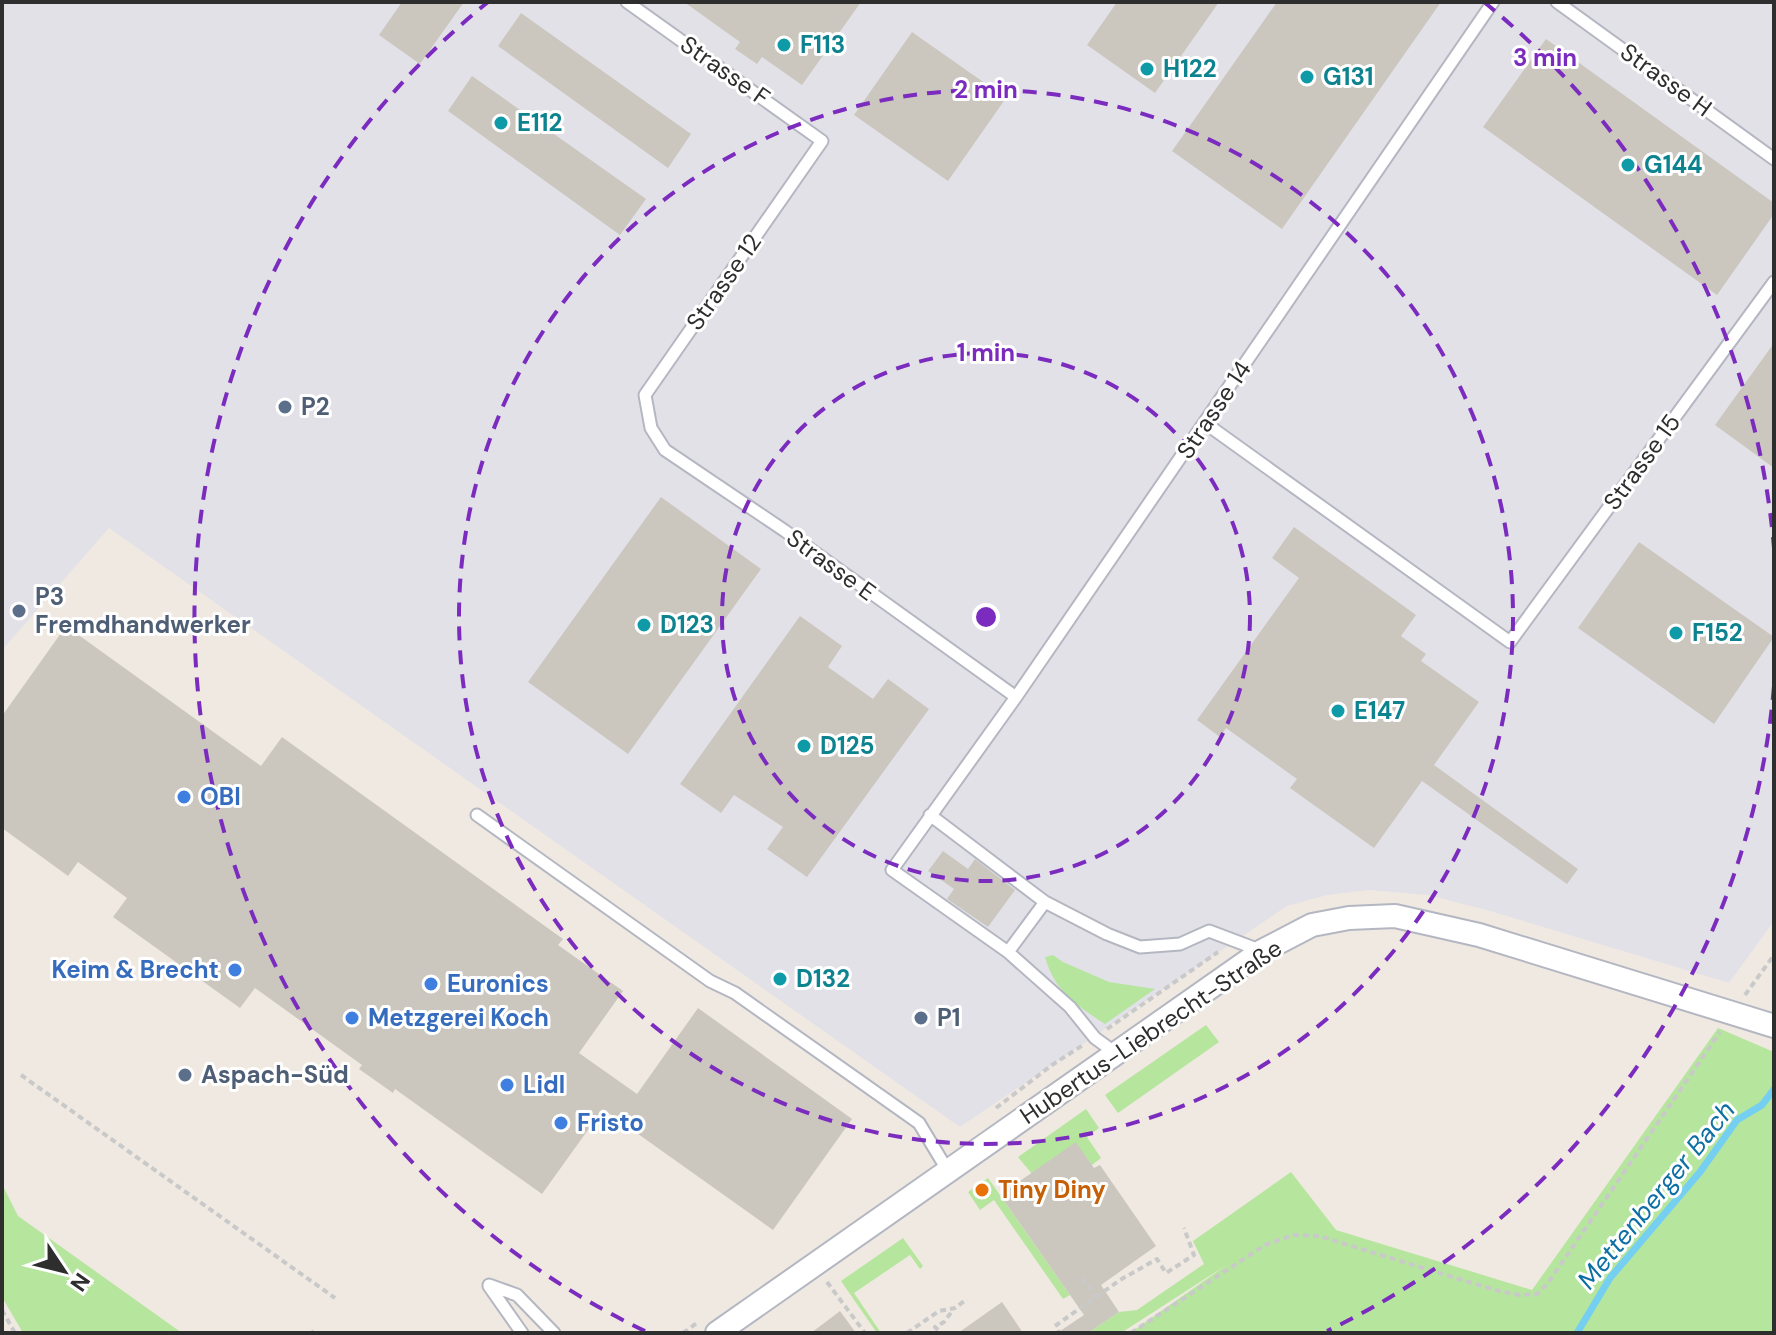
<svg xmlns="http://www.w3.org/2000/svg" width="1776" height="1335" font-family="'DM Sans',sans-serif">
	<style>
		.industrial { fill: #e3e1e8 }
		.green { fill: #b6e59e }
		.lines { fill: none; stroke-linecap: round; stroke-linejoin: round }
		.stream { stroke: #75cff0; stroke-width: 7 }
		.building { fill: #cbc7bf }
		.lane-casing { stroke: #b4b7c1; stroke-width: 15 }
		.street-casing { stroke: #b4b7c1; stroke-width: 26 }
		.path { stroke: #c9c9c9; stroke-width: 4; stroke-dasharray: 6 4; stroke-linecap: butt }
		.lane { stroke: #fff; stroke-width: 11 }
		.street { stroke: #fff; stroke-width: 22 }
		.ring { fill: none; stroke: #7b2cbf; stroke-width: 4; stroke-dasharray: 14 10 }
		.culture-dot { fill: #0f9aa8; stroke: #fff; stroke-width: 3 }
		.service-dot { fill: #5c6f8a; stroke: #fff; stroke-width: 3 }
		.shop-dot { fill: #3f7fe0; stroke: #fff; stroke-width: 3 }
		.food-dot { fill: #e8710a; stroke: #fff; stroke-width: 3 }
		.labels { text-anchor: middle; stroke-width: 6; stroke-linejoin: round; paint-order: stroke }
		.culture-label { font-size: 24px; font-weight: bold; fill: #0d838f; stroke: #fff; text-anchor: start }
		.street-label { font-size: 24px; fill: #2e2e2e; stroke: #fff }
		.service-label { font-size: 24px; font-weight: bold; fill: #4e5e75; stroke: #fff; text-anchor: start }
		.shop-label { font-size: 24px; font-weight: bold; fill: #366cbe; stroke: #fff; text-anchor: start }
		.food-label { font-size: 24px; font-weight: bold; fill: #c56008; stroke: #fff; text-anchor: start }
		.water-label { font-size: 26px; font-style: italic; fill: #0d6fa3; stroke: #fff }
		.centre { fill: #7b2cbf; stroke: #fff; stroke-width: 4 }
		.ring-label { font-size: 24px; text-anchor: middle; font-weight: bold; fill: #7b2cbf; stroke: #fff; stroke-width: 6; stroke-linejoin: round; paint-order: stroke }
	</style>
	<rect width="100%" height="100%" fill="#efe9e1"/>
	<path class="industrial" d="M2,2H1774V921L1729,983L1490,911L1428,895L1369,890L1327,895L1287,906L960,1127L109,528L2,650Z"/>
	<path class="green" d="M1053,955L1063,962L1109,982L1155,989L1105,1024C1076,1005 1055,992 1045,957Z
		M1206,1025L1219,1042L1118,1113L1105,1095Z
		M1718,1028L1774,1052V1333H1130L1228,1264L1121,1333H1088L1119,1312L1137,1310L1204,1264L1193,1241L1291,1172L1336,1230L1532,1290Z
		M1086,1109L1099,1128L1087,1137L1101,1158L1092,1165L1076,1143L1032,1174L1018,1157Z
		M988,1178L1070,1295L1063,1299L994,1200L980,1210L968,1192Z
		M2,1184L18,1216L182,1333H23L2,1297Z
		M903,1238L923,1266L920,1269L910,1255L854,1293L881,1333H877L841,1281Z"/>
	<g class="lines">
		<path class="stream" d="M1577,1333L1610,1278L1700,1172L1737,1120L1762,1105L1774,1089"/>
	</g>
	<path class="building" d="M402,2H464L420,64L379,35Z
		M684,2H861L802,85L762,57L757,64L735,49L740,42Z
		M1117,2H1219L1155,93L1087,45Z
		M1277,2H1441L1282,229L1172,151Z
		M521,13L691,134L668,168L498,46Z
		M912,32L1006,98L948,181L854,115Z
		M1546,39L1774,203V214L1717,295L1483,127Z
		M472,76L646,199L620,235L448,111Z
		M1774,343V468L1715,425Z
		M661,497L761,569L628,754L528,682Z
		M1294,527L1416,615L1401,636L1426,654L1421,661L1479,702L1434,765L1578,869L1567,884L1422,781L1374,848L1290,788L1297,779L1226,728L1220,737L1197,720L1299,578L1272,558Z
		M1639,542L1774,637L1714,724L1578,628Z
		M800,616L842,646L828,667L873,699L888,679L929,709L807,877L767,849L783,827L734,795L721,813L680,784Z
		M66,626L261,766L282,737L563,939L558,945L623,991L579,1053L637,1094L698,1008L852,1119L773,1230L603,1109L542,1194L395,1089L393,1093L359,1069L362,1065L255,988L240,1008L113,917L127,898L78,862L68,876L2,828V716Z
		M943,851L968,869L975,859L1015,890L988,927L947,899L954,889L928,871Z
		M1076,1142L1094,1168L1100,1165L1156,1246L1101,1285L1119,1312L1088,1333H1057L1084,1315L1000,1195Z
		M1002,1302L1023,1333H958Z
		M840,1311L856,1333H811Z"/>
	<g class="lines">
		<g class="lane-casing">
			<path id="lane" d="M627,2L822,141L645,395L651,428L665,450L785,531L1016,697
				M1557,2L1774,159
				M1205,423L1510,642L1774,282
				M477,815L710,981L735,993L919,1123L948,1171
				M930,815L1045,902L1107,934L1140,947L1180,944L1209,931L1262,951
				M1008,952L1045,902
				M1117,1054L1095,1038L1070,1007L1008,952L892,870L1016,697L1493,2
				M489,1285L517,1295L554,1333
				M489,1286L522,1333"/>
		</g>
		<g class="street-casing">
			<path id="street" d="M717,1333L1262,951L1312,925L1349,918L1395,916L1479,935L1774,1026"/>
		</g>
		<path class="path" d="M1745,995L1774,955
			M1107,1029L1218,952
			M21,1075L335,1298
			M996,1108L1052,1065L1083,1045
			M1082,1278L1096,1297
			M827,1282L865,1333
			M2,1310L15,1333
			M1055,1326L1120,1280L1157,1259L1166,1273L1194,1255L1184,1228
			M938,1330L935,1327L944,1322L953,1310
			M1058,1330L1059,1333
			M311,1331L313,1333
			M683,1333L697,1323
			M907,1333L939,1311L955,1308L967,1299
			M1131,1333L1265,1245L1293,1235L1319,1236L1495,1290L1519,1295L1537,1294L1548,1283L1720,1032"/>
		<use href="#lane" class="lane"/>
		<use href="#street" class="street"/>
	</g>
	<g class="ring">
		<circle cx="986" cy="617" r="264"/>
		<circle cx="986" cy="617" r="527"/>
		<path d="M1774 686A791 791 0 0 1 1327 1331M645 1331A791 791 0 0 1 488 2M1484 2A791 791 0 0 1 1774 548"/>
	</g>
	<g class="culture-dot">
		<circle cx="784" cy="45" r="8"/>
		<circle cx="1147" cy="69" r="8"/>
		<circle cx="1307" cy="77" r="8"/>
		<circle cx="501" cy="123" r="8"/>
		<circle cx="1628" cy="165" r="8"/>
		<circle cx="644" cy="625" r="8"/>
		<circle cx="1676" cy="633" r="8"/>
		<circle cx="1338" cy="711" r="8"/>
		<circle cx="804" cy="746" r="8"/>
		<circle cx="780" cy="979" r="8"/>
	</g>
	<g class="service-dot">
		<circle cx="285" cy="407" r="8"/>
		<circle cx="19" cy="611" r="8"/>
		<circle cx="921" cy="1018" r="8"/>
		<circle cx="185" cy="1075" r="8"/>
	</g>
	<g class="shop-dot">
		<circle cx="184" cy="797" r="8"/>
		<circle cx="235" cy="970" r="8"/>
		<circle cx="431" cy="984" r="8"/>
		<circle cx="352" cy="1018" r="8"/>
		<circle cx="507" cy="1085" r="8"/>
		<circle cx="561" cy="1123" r="8"/>
	</g>
	<circle class="food-dot" cx="982" cy="1190" r="8"/>
	<g class="labels">
		<g class="culture-label">
			<text x="800" y="53">F113</text>
			<text x="1163" y="77">H122</text>
			<text x="1323" y="85">G131</text>
			<text x="517" y="131">E112</text>
			<text x="1644" y="173">G144</text>
			<text x="660" y="633">D123</text>
			<text x="1692" y="641">F152</text>
			<text x="1354" y="719">E147</text>
			<text x="820" y="754">D125</text>
			<text x="796" y="987">D132</text>
		</g>
		<g class="street-label">
			<text transform="translate(725 71) rotate(35)" y="8">Strasse F</text>
			<text transform="translate(1666 80) rotate(36)" y="8">Strasse H</text>
			<text transform="translate(724 282) rotate(-55)" y="8">Strasse 12</text>
			<text transform="translate(1214 410) rotate(-56)" y="8">Strasse 14</text>
			<text transform="translate(1642 462) rotate(-54)" y="8">Strasse 15</text>
			<text transform="translate(831 565) rotate(36)" y="8">Strasse E</text>
			<text transform="translate(1151 1032) rotate(-34)" y="8">Hubertus-Liebrecht-Straße</text>
		</g>
		<g class="service-label">
			<text x="301" y="415">P2</text>
			<text x="35" y="605">P3<tspan x="35" dy="28">Fremdhandwerker</tspan></text>
			<text x="937" y="1026">P1</text>
			<text x="201" y="1083">Aspach-Süd</text>
		</g>
		<g class="shop-label">
			<text x="200" y="805">OBI</text>
			<text x="219" y="978" text-anchor="end">Keim &amp; Brecht</text>
			<text x="447" y="992">Euronics</text>
			<text x="368" y="1026">Metzgerei Koch</text>
			<text x="523" y="1093">Lidl</text>
			<text x="577" y="1131">Fristo</text>
		</g>
		<g class="food-label">
			<text x="998" y="1198">Tiny Diny</text>
		</g>
		<g class="water-label">
			<text transform="translate(1656 1195) rotate(-51)" y="9">Mettenberger Bach</text>
		</g>
	</g>
	<circle cx="986" cy="617" r="12" class="centre"/>
	<g class="ring-label">
		<text x="1545" y="66">3 min</text>
		<text x="986" y="98">2 min</text>
		<text x="986" y="361">1 min</text>
	</g>
	<rect width="1776" height="1335" fill="none" stroke="#2e2e2e" stroke-width="8"/>
	<g transform="translate(64 1271) rotate(125)" stroke="#ffffff" stroke-width="6" paint-order="stroke">
	<path d="M0-6L14 30L0 20L-14 30Z" fill="#2e2e2e"/>
	<text y="-12" font-size="22" font-weight="bold" text-anchor="middle" fill="#2e2e2e">N</text>
	</g>
</svg>
